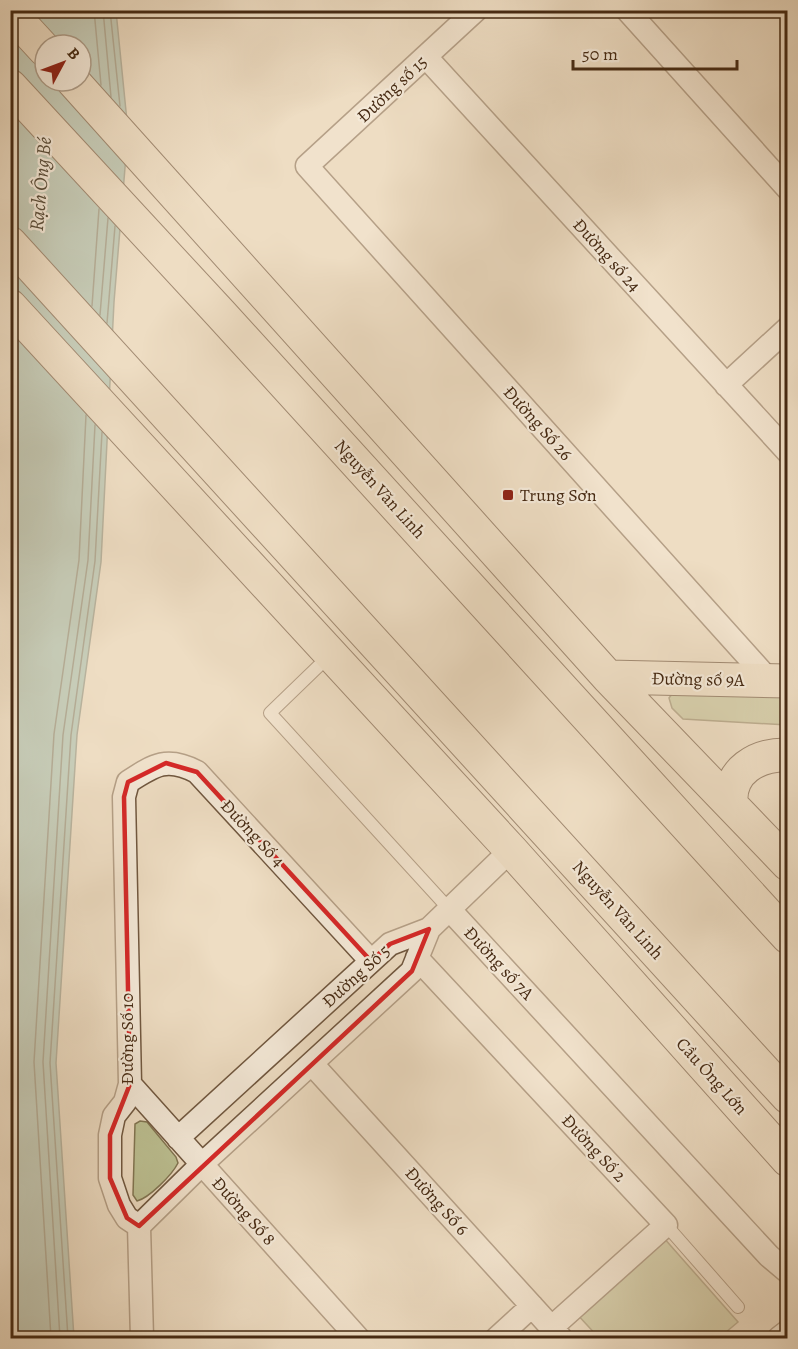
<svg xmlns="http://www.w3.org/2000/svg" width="798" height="1349" font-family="Alegreya,serif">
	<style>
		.green { fill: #bcc092; stroke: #817552; stroke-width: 1.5 }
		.water { fill: #9abcaf; stroke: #788271; stroke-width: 1.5; fill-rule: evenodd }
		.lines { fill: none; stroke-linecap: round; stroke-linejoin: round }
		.shore { stroke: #707361; stroke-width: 1.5 }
		.lane-casing { stroke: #70573f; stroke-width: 14 }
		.street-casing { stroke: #70573f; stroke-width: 25 }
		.primary-casing { stroke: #462a13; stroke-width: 35 }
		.highway-casing { stroke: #462a13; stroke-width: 35 }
		.lane { stroke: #f4e9d8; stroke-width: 12 }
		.street { stroke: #f4e9d8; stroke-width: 22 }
		.primary { stroke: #eeddc3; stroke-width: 33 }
		.highway { stroke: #eeddc3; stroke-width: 33 }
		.marked { fill: none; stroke: #d62828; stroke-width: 4.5; stroke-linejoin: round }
		.poi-dot { fill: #8f2418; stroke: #f4e9d8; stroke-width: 2 }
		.labels { text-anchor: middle; stroke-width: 4.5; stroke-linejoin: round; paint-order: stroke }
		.street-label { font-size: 18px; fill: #462a13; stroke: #f4e9d8 }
		.poi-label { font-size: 18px; fill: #462a13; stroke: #f4e9d8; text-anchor: start }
		.water-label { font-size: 20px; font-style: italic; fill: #5b4e3a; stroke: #f4e9d8 }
	</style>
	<rect width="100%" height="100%" fill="#eeddc3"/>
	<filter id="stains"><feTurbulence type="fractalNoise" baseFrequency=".00333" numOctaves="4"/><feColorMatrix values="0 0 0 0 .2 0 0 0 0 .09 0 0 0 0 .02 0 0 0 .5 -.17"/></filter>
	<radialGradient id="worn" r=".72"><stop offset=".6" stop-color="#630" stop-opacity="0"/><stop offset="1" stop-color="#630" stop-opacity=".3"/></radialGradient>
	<path class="green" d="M675,690L787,696V725L683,719L672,708L669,698Z
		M140,1121L147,1122L176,1157L178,1163C172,1175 149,1198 137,1201L133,1195L135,1124Z
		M663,1237L738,1322L719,1338H599L576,1313Z"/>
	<path class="water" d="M16,11H116L128,131L114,302L101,562L77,735L56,1063L74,1338H11L10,181ZM45,45H81V81H45Z"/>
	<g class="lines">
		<path class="shore" d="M94,10L101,85
			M103,10L111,97
			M110,10L120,106
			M92,306L99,209
			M100,315L108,218
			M107,323L115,226
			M51,1338L34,1062L54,734L79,560L86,415
			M60,1338L43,1062L63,735L88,560L95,425
			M68,1338L50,1063L71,735L95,561L102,432"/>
		<g class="lane-casing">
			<path id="lane" d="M329,656L270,713L450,910
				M666,1225L738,1307"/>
		</g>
		<g class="street-casing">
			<path id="street" d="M476,10L307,166L769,680
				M627,10L788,189
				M426,57L788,452
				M726,385L788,328
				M450,910L769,1256L788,1272
				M417,958L666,1225L551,1328
				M312,1064L560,1337
				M130,1084L358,1338
				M178,1138L390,944L429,929
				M139,1226L202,1164L412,971L429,929L511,850
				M142,1338L139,1226L127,1218L119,1205L110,1178V1135L114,1116L125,1102L130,1084L124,797L128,782C154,765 167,756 197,772L371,961
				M497,1338L532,1306
				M779,1338L788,1331"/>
		</g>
		<g class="primary-casing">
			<path id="primary" d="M10,12L45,50
				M73,81L608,677L788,864
				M10,306L511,850L788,1160
				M608,677L788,681
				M731,804C728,771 757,754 788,755"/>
		</g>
		<g class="highway-casing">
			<path id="highway" d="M10,86L220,313L788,937
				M10,243L788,1097"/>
		</g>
		<use href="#lane" class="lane"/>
		<use href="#street" class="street"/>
		<use href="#primary" class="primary"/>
		<use href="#highway" class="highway"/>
	</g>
	<path d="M0 0H798V1349H0ZM166,763L197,772L371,961L390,944L429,929L412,971L139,1226L127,1218L110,1178V1135L130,1084L124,797L128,782Z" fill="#eeddc3" fill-opacity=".55" fill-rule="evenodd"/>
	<path class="marked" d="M166,763L197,772L371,961L390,944L429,929L412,971L139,1226L127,1218L110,1178V1135L130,1084L124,797L128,782Z"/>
	<rect class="poi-dot" x="502" y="489" width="12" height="12" rx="3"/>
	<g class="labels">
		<g class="street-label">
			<text transform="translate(392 89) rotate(-43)" y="6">Đường số 15</text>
			<text transform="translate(607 255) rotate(48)" y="6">Đường số 24</text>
			<text transform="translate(538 423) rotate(48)" y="6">Đường Số 26</text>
			<text transform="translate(380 489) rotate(48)" y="6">Nguyễn Văn Linh</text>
			<text transform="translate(698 679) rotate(1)" y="6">Đường số 9A</text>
			<text transform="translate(253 833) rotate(47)" y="6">Đường Số 4</text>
			<text transform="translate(618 910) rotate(48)" y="6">Nguyễn Văn Linh</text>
			<text transform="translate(499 963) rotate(47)" y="6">Đường số 7A</text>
			<text transform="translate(356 976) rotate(-42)" y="6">Đường Số 5</text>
			<text transform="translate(127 1039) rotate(-90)" y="6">Đường Số 10</text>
			<text transform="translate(712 1076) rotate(48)" y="6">Cầu Ông Lớn</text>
			<text transform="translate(594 1148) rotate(47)" y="6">Đường Số 2</text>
			<text transform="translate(437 1201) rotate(48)" y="6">Đường Số 6</text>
			<text transform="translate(244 1211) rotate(48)" y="6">Đường Số 8</text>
		</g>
		<g class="poi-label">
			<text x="520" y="501">Trung Sơn</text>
		</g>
		<g class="water-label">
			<text transform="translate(40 184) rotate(-85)" y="7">Rạch Ông Bé</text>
		</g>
	</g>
	<rect width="798" height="1349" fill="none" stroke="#eeddc3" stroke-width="36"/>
	<rect x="12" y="12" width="774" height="1325" fill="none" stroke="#462a13" stroke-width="3"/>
	<rect x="18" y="18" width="762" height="1313" fill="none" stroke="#462a13" stroke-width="1.5"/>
	<g transform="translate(63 63) rotate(49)"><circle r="28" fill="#f4e9d8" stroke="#ae9d89" stroke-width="1.5"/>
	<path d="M0-4.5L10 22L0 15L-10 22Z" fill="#8f2418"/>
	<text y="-9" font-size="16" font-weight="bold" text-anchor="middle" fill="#462a13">B</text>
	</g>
	<path d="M573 60v9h164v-9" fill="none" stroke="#462a13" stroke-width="3"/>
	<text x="582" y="60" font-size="18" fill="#462a13" stroke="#f4e9d8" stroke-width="4.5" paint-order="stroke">50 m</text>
	<rect width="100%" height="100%" filter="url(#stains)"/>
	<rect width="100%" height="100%" fill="url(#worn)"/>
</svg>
